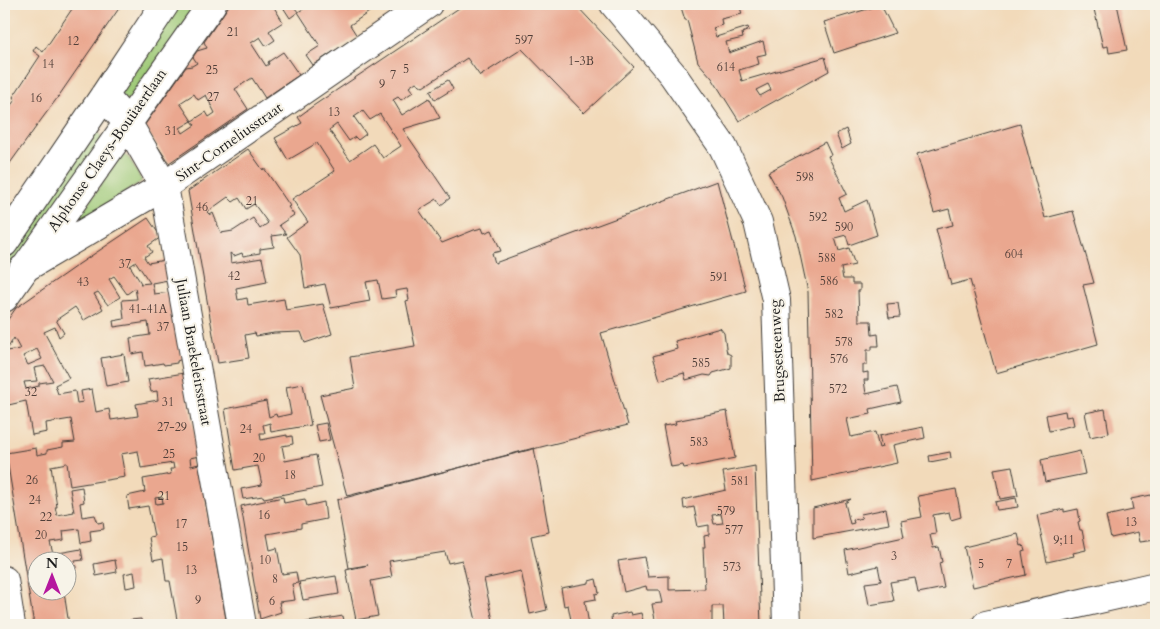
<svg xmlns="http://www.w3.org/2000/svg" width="1160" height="629" font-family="Cardo,serif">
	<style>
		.green { fill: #9dc976; stroke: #5c7249 }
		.building { fill: #eaa78f; fill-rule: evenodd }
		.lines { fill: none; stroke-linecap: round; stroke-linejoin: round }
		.minor-casing { stroke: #3c3834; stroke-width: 30 }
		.minor { stroke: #fff; stroke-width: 28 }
		.labels { text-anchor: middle; stroke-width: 4; stroke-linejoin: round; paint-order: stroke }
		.number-label { font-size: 12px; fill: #503f39 }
		.street-label { font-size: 15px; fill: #1c1c1c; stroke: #f7f3e8 }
	</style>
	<rect width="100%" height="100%" fill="#f7f3e8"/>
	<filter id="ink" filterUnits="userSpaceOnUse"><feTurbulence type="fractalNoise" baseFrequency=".02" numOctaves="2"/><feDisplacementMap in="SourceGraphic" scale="10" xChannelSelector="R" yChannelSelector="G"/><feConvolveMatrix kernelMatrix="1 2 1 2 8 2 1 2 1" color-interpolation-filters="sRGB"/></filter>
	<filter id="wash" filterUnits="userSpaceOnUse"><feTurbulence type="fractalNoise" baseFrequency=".0096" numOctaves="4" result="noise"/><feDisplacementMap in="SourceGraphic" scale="20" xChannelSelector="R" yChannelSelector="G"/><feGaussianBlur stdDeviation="1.12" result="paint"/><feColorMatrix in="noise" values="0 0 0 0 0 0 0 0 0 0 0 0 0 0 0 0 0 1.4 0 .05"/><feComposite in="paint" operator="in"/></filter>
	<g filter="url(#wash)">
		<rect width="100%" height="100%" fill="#f2daba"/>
		<path class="green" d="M176,4H199L131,100H125L120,98V91Z
			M91,131L98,132L101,136L102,141L4,280V256Z
			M123,154L129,158L142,181L86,219L82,218L81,214L119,158Z"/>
		<g id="blocks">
			<path class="building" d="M65,4H122L58,97L41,120L8,166L4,163V107L8,109L15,100L13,97L40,56L33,51L36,46L43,52L72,9Z
				M230,4H272L283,22L269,31L275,40L266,46L260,37L251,43L266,66L269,64L268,62L283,52L299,75L265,98L252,78L235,89L248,109L169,163L144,126L186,67L192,66L197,63L193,57L197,51L207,48L204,42ZM194,94L198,100L206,95L215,113L209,117L206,112L192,121L195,125L183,133L180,128L192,121L180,103Z
				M281,4H292L298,12L312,4H368L372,10L350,25L357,36L313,65L306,55L320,46L298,12L290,18Z
				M465,4H575L634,67L584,113L522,49L480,76L467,58L423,87L416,82L409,87L413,92L401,100L398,97L393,100L402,115L429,98L440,118L403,129L450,198L441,205L437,199L419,210L442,243L474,230L482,228L484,233L492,230L501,251L492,253L495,263L717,181L746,291L601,333L628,425L347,496L320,395L355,388L350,357L415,346L406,301L409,300L407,289L395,291L396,297L382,299L378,280L366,282L370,301L331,308L325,284L305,288L300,255L287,237L308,222L292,199L335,171L317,143L288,160L275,138L302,123L298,117L313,106ZM363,111L370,120L380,114L401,146L383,158L373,144L350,160L329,130L337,124L349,141L355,137L358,140L366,134L354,117Z
				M680,4H727V5L739,4L742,14L721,19L722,25L713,28L716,37L748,27L749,30L742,33L743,38L726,42L729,53L763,41L766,54L757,56L759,64L739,70L742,81L825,57L829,71L739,121L712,78L698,62L687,20H685ZM768,84L771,90L760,96L756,90Z
				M1097,4H1117L1127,50L1109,53L1108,46L1103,47L1093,5Z
				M881,5L895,33L834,53L824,22Z
				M448,80L453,89L435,100L430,91Z
				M1020,124L1045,218L1073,211L1094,283L1083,285L1098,344L996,373L970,280L951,285L936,229L953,225L949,209L934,213L917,154Z
				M846,129L851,144L842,149L836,134Z
				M825,142L831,155L828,156L847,194L839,198L844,211L867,200L877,235L849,245L846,235L835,238L839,251L849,248L855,265L841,268L843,279H852V284H860V291H858L859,321H871L872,335L878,334L879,346H872V350H867V365H863V373L868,372V380H864L866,394L897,387L901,402L870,409L871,414L847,419L851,437L875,432L879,448L882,447L879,436L923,427L925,438L893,445L897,463L812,481L808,292L796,236L782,197L768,172Z
				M248,149L263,170L264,168L290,206L288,207L294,215L279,225L286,234L272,236L274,247L260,249V253L243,256L242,253L234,256L230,253L231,263L262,258L267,282L236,288L238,300L247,298L248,305L284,299L286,310L323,304L332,334L305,343L301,332L274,333L256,336L255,333L245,335L249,358L218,363L188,191ZM228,197L233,202L239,198L246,209L254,204L268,223L260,229L253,218L233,231L221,233L213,213L210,215L207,212Z
				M148,218L161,237L148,246L152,252L144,257L148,263L165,260L168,280L152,283L154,294L171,292L182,359L177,361V363L164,365L163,363L145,366L143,352L132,354L130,338L150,335L148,322L114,327L113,321L124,319L122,300L137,299L135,288L127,294L114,276L109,279L120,297L108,305L98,292L94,294L103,309L84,320L75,307L56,320L64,333L59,337L55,327L44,332L69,378L55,385L58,394L75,391L77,403L83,402L81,391L92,389L96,412L109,409L111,420L138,416L136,404L158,400L157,391L151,392L148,379L184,373L199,456L190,458L191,466L199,464L227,625H178L170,581H166L163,558L153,560L149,537L154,536L148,506L129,509L127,496L145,492L143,479L171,474L170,469H174L173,463L141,468L138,451L121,454L125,477L70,486L67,463L51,466L57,507H55L57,515L74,512L70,489L82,487L84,502L80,503L82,517L95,515L98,523L103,522L104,529L90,531L91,541L81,543L79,529L63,531L64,540L50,542L53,554L81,549L83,560L75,561L76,568L69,569L71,580L68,581V562H38V592H64L69,625H34L6,453L36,448L37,455L47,453V450L63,447V443L75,442L71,419L46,423L47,432L32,435L26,401L4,406V325L16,308L79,264ZM136,262L150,283L140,284L141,283L130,266ZM14,338L20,349L6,351ZM37,349L42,359L28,365L23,356ZM45,366L53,381L39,383V386L26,389L24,382L37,381L34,368ZM162,497L163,503L156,504L155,498Z
				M898,303L900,317L889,318L887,304Z
				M720,328L724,333L726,348L727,353L731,355V368L713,373L711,376L704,375L686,380L684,373L660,380L653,356L677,349L675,341Z
				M124,354L128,382L106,386L101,358Z
				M303,384L311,425L271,432L270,423L263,425L265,433H260L261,440L287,435V437L292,436L293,444L282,446L285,461L316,455L322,487L264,498L263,496L243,499L241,489L262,485L258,466L235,470L225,409L266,401L269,417L276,414L277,417L291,414L286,387Z
				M1105,409L1109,433L1090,437L1085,413Z
				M727,411L735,458L684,468L683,465L671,467L663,426L676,424L675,421Z
				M1065,411L1066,417L1072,416L1074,425L1049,431L1046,415Z
				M326,423L330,440L319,442L315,425Z
				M534,448L549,532L531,536L547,610L530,614L521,571L484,579L494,625H477L462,560L448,563L445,552L389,561L392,577L371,581L378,616L356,620L346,570L368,565L349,568L337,500Z
				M1080,451L1085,474L1045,482L1041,460Z
				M950,452L951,458L930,462L929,456Z
				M755,466L761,625H724L723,606H712V625H656L652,604L662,603L659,590H647L646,586L624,592L618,561L644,557L648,577L669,576V590L705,589L703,547H705L704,536L709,535V525L698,527L694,507L684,509L683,500L726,490L723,472ZM721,514L723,523L714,524L712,515Z
				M1012,466L1018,496L1000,499L994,469Z
				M956,489L961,517L951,520L949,512L933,515L936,534L930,535L933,548L939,547L942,562L939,563L944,588L918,593L915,578L890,582L894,601L869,605L865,583L881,581L878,566L849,573L845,550L904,537L901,521L922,517L918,496Z
				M1151,495L1155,511L1152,512L1156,527V540L1140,542L1138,532L1111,538L1106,516L1133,510L1131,499Z
				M283,497L284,503L305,499L307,506L324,502L326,519L301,524V528L267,534L270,550L277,548L282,574L296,572L298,583L292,584L295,600L279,602L281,612L260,619L241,506Z
				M1016,498L1018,507L997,510L995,502Z
				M851,499L845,503L850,524L854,523L853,520L862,518L861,514L886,509L889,524L813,538V508Z
				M1064,509V512L1078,509L1080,521L1078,522L1080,530H1082L1086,550L1073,553L1074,556L1047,562L1037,515Z
				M1018,534L1021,546L1023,545L1025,551L1022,552L1026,575L973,587L964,547Z
				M115,560L117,572L96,576L94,564Z
				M134,572L136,586L126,588L124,574Z
				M336,576L339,594L303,600L299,582Z
				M596,579L599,593L595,594L596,599L585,601L589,625H572L568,605L564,606L561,588L589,583V581Z
				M630,612L631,615L641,613L644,625H612L611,616Z
				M343,616L345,625H296V624Z
				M141,619L142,625H131L130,620Z"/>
		</g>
	</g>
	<g filter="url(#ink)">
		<use href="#blocks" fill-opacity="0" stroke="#3c3834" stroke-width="1"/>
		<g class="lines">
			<g class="minor-casing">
				<path id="minor" d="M614,4L673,75L723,147L758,222L776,300L787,625
					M104,96L127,122L164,186L242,625
					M4,243L104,96L165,4
					M23,269L164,186L428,4
					M4,298L212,4
					M4,580L11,625
					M986,625L1156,586"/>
			</g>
			<use href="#minor" class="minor"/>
		</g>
	</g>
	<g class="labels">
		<g class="number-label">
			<text x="233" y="36">21</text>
			<text x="524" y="44">597</text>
			<text x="73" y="45">12</text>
			<text x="581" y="65">1-3B</text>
			<text x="48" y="68">14</text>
			<text x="726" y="71">614</text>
			<text x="406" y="73">5</text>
			<text x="212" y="74">25</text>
			<text x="393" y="79">7</text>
			<text x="382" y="88">9</text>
			<text x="213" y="101">27</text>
			<text x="36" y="102">16</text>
			<text x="334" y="116">13</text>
			<text x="171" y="135">31</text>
			<text x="805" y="181">598</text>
			<text x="252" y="205">21</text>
			<text x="202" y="211">46</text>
			<text x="818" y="221">592</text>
			<text x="844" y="231">590</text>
			<text x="1014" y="258">604</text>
			<text x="827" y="262">588</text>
			<text x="125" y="268">37</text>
			<text x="234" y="280">42</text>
			<text x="719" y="281">591</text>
			<text x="829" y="285">586</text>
			<text x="83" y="286">43</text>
			<text x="148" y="313">41-41A</text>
			<text x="834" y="318">582</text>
			<text x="163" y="331">37</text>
			<text x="844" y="346">578</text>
			<text x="839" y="363">576</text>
			<text x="701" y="367">585</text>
			<text x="838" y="393">572</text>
			<text x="31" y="396">32</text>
			<text x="168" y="406">31</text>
			<text x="172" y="431">27-29</text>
			<text x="246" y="433">24</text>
			<text x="699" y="446">583</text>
			<text x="169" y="458">25</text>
			<text x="259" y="462">20</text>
			<text x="290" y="479">18</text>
			<text x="32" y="484">26</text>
			<text x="740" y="485">581</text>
			<text x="164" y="500">21</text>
			<text x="35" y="504">24</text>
			<text x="726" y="515">579</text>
			<text x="264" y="519">16</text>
			<text x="46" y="521">22</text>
			<text x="1131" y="526">13</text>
			<text x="181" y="528">17</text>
			<text x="734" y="534">577</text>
			<text x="41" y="539">20</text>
			<text x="1064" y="544">9;11</text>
			<text x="182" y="551">15</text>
			<text x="894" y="560">3</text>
			<text x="265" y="564">10</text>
			<text x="981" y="568">5</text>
			<text x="1009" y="568">7</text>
			<text x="732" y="571">573</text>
			<text x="191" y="574">13</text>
			<text x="275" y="583">8</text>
			<text x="198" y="604">9</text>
			<text x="272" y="605">6</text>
		</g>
		<g class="street-label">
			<text transform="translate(229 142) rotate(-35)" y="5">Sint-Corneliusstraat</text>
			<text transform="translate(107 150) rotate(-55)" y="5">Alphonse Claeys-Bouüaertlaan</text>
			<text transform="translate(777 351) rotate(-93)" y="5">Brugsesteenweg</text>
			<text transform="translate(194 352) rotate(80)" y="5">Juliaan Braekeleirsstraat</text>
		</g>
	</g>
	<rect width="1160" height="629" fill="none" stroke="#f7f3e8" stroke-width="20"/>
	<g transform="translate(52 576)"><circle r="24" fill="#f7f3e8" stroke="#9f9d96"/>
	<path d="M0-4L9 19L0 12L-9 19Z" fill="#b5179e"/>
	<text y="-8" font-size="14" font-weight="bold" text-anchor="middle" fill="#1c1c1c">N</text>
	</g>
</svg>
